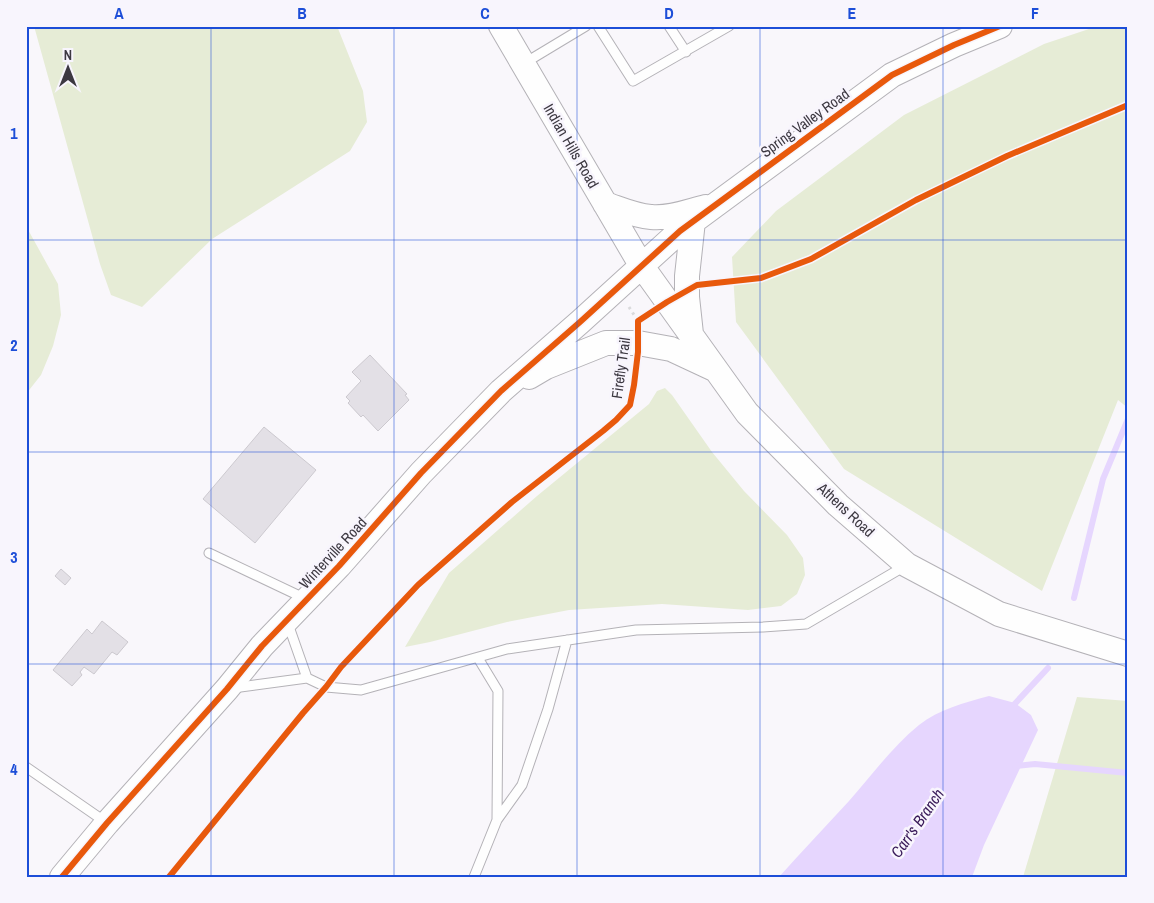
<svg xmlns="http://www.w3.org/2000/svg" width="1154" height="903" font-family="'Archivo Narrow',sans-serif">
	<style>
		.green { fill: #e6ecd6 }
		.water { fill: #e6d6fe }
		.lines { fill: none; stroke-linecap: round; stroke-linejoin: round }
		.stream { stroke: #e6d6fe; stroke-width: 6 }
		.building { fill: #e3e0e6; stroke: #ccc9cf }
		.lane-casing { stroke: #b4b2b7; stroke-width: 11 }
		.secondary-casing { stroke: #b4b2b7; stroke-width: 26 }
		.path { stroke: #dadadc; stroke-width: 3; stroke-dasharray: 2.5 4; stroke-linecap: butt }
		.lane { stroke: #fefefe; stroke-width: 9 }
		.secondary { stroke: #fefefe; stroke-width: 24 }
		.cycleway-casing { stroke: #f8f5fd; stroke-width: 9 }
		.cycleway { stroke: #e8590c; stroke-width: 6 }
		.grid { fill: none; stroke: #1d4ed8; stroke-width: 1; stroke-opacity: 0.55 }
		.labels { text-anchor: middle; stroke-width: 5; stroke-linejoin: round; paint-order: stroke }
		.street-label { font-size: 15px; fill: #3c3841; stroke: #f8f5fd }
		.water-label { font-size: 16px; font-style: italic; fill: #391a59; stroke: #f8f5fd }
		.neatline { fill: none; stroke: #1d4ed8; stroke-width: 2 }
		.grid-label { font-size: 16px; text-anchor: middle; font-weight: bold; fill: #1d4ed8 }
	</style>
	<rect width="100%" height="100%" fill="#f9f7fb"/>
	<path class="green" d="M34,26H337L363,91L367,122L350,151L212,239L142,307L111,295L100,264Z
		M1098,26H1128V408L1118,400L1042,591L844,469L736,322L732,257L776,211L904,115L1044,44Z
		M26,226L58,284L61,315L53,346L41,375L26,394Z
		M665,388L672,395L712,452L744,491L787,535L803,558L805,575L797,594L781,606L748,610L662,604L569,610L507,622L430,642L405,647L449,573L537,496L649,404L657,391Z
		M1077,697L1128,701V877H1023Z"/>
	<path class="water" d="M989,696L1015,703L1031,715L1038,730L984,845L972,877H779C802,851 826,826 849,801C872,775 892,747 919,725C939,709 964,703 989,696Z"/>
	<g class="lines">
		<path class="stream" d="M1074,598L1103,479L1128,419
			M1010,709L1048,668
			M1015,766L1035,764L1128,773"/>
	</g>
	<path class="building" d="M370,355L407,394L405,395L409,400L378,431L363,415L361,417L348,403L350,401L346,397L361,381L352,372Z
		M264,427L316,470L255,543L203,499Z
		M61,569L71,578L65,585L55,576Z
		M102,621L128,642L117,655L112,652L94,674L84,667L80,672L82,675L72,686L53,670L87,629L92,634Z"/>
	<g class="lines">
		<g class="lane-casing">
			<path id="lane" d="M598,26L633,81L729,26
				M669,26L686,52
				M523,64L586,26
				M209,553L306,599
				M287,621L307,678
				M478,658L498,691L497,820
				M233,688L307,678L326,687L361,690L507,649L636,630L763,627L806,624L905,566
				M26,767L107,823
				M474,877L497,820L522,785L548,709L567,640"/>
		</g>
		<g class="secondary-casing">
			<path id="secondary" d="M501,26L641,265L747,413L838,505L907,565L999,614L1128,654
				M605,204C620,209 635,216 651,217C669,219 689,211 706,207
				M691,334L687,297V276L693,221
				M529,377L546,367L606,343H638L671,349L716,370
				M62,877L107,823L227,689L262,646L339,566L421,473L501,391L580,322L680,231L892,75L954,45L1000,26"/>
		</g>
		<path class="path" d="M629,307L638,321"/>
		<use href="#lane" class="lane"/>
		<use href="#secondary" class="secondary"/>
		<g class="cycleway-casing">
			<path id="cycleway" d="M62,877L107,823L227,689L262,646L339,566L421,473L501,391L580,322L680,231L892,75L954,45L1000,26
				M169,877L303,713L326,687L341,667L418,585L512,502L603,431L616,420L630,405L634,385L638,352V321L667,302L697,285L761,278L811,259L916,200L1007,156L1128,105"/>
		</g>
		<use href="#cycleway" class="cycleway"/>
	</g>
	<path class="grid" d="M211,26V877M394,26V877M577,26V877M760,26V877M943,26V877M26,240H1128M26,452H1128M26,664H1128"/>
	<g class="labels">
		<g class="street-label">
			<text transform="translate(805 123) rotate(-36)" y="5">Spring Valley Road</text>
			<text transform="translate(571 146) rotate(60)" y="5">Indian Hills Road</text>
			<text transform="translate(621 368) rotate(-82)" y="5">Firefly Trail</text>
			<text transform="translate(846 510) rotate(43)" y="5">Athens Road</text>
			<text transform="translate(333 553) rotate(-47)" y="5">Winterville Road</text>
		</g>
		<g class="water-label">
			<text transform="translate(917 823) rotate(-55)" y="6">Carr's Branch</text>
		</g>
	</g>
	<rect width="1154" height="903" fill="none" stroke="#f8f5fd" stroke-width="55"/>
	<g transform="translate(68 68)" stroke="#f8f5fd" stroke-width="4" paint-order="stroke">
	<path d="M0-4L9 19L0 12L-9 19Z" fill="#3c3841"/>
	<text y="-8" font-size="14" font-weight="bold" text-anchor="middle" fill="#3c3841">N</text>
	</g>
	<rect x="28" y="28" width="1098" height="848" class="neatline"/>
	<g class="grid-label">
		<text x="119" y="19">A</text>
		<text x="302" y="19">B</text>
		<text x="485" y="19">C</text>
		<text x="669" y="19">D</text>
		<text x="852" y="19">E</text>
		<text x="1035" y="19">F</text>
		<text x="14" y="139">1</text>
		<text x="14" y="351">2</text>
		<text x="14" y="563">3</text>
		<text x="14" y="775">4</text>
	</g>
</svg>
